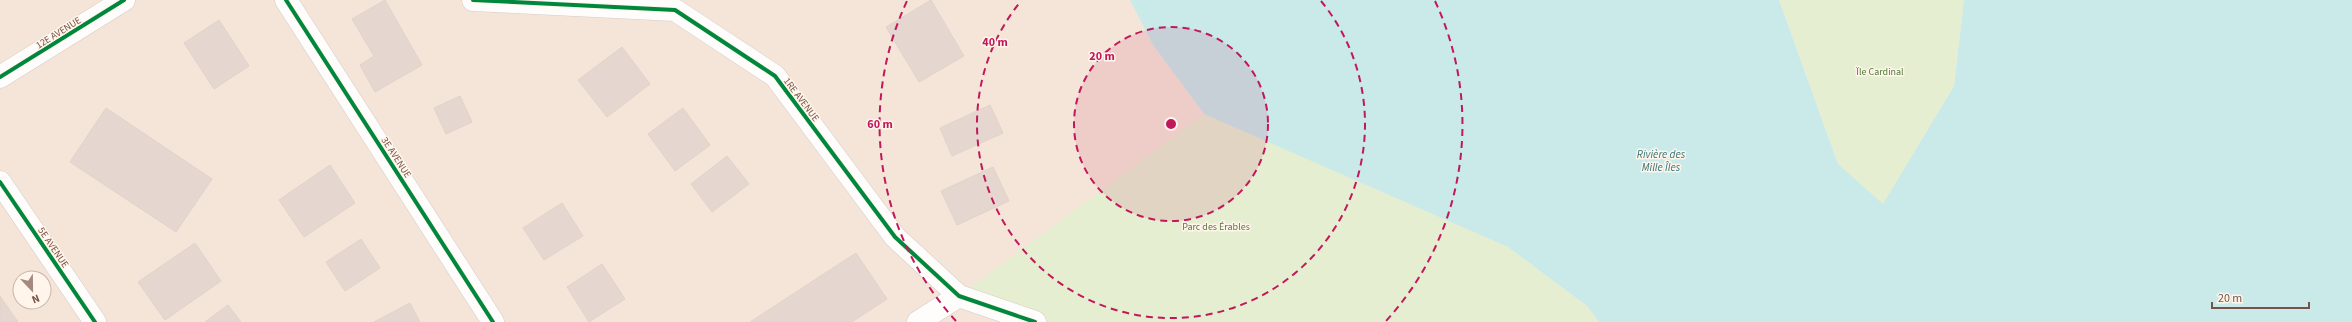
<svg xmlns="http://www.w3.org/2000/svg" width="2352" height="322" font-family="'Source Sans 3',sans-serif">
	<style>
		.residential { fill: #f4e5d8; fill-rule: evenodd }
		.green { fill: #e6eed1 }
		.water { fill: #c9eae9 }
		.building { fill: #e5d7cf; stroke: #e1d2ca }
		.lines { fill: none; stroke-linecap: round; stroke-linejoin: round }
		.minor-casing { stroke: #d6cbc5; stroke-width: 23 }
		.minor { stroke: #fefdfc; stroke-width: 22 }
		.cycleway-casing { stroke: #fff5eb; stroke-width: 6 }
		.cycleway { stroke: #00873e; stroke-width: 4 }
		.ring { fill: none; stroke: #c2185b; stroke-width: 2; stroke-dasharray: 7 5 }
		.labels { text-anchor: middle; stroke-width: 3; stroke-linejoin: round; paint-order: stroke }
		.street-label { font-size: 10px; fill: #795246; stroke: #fff5eb }
		.park-label { font-size: 10px; fill: #547a3a; stroke: #fff5eb }
		.water-label { font-size: 11px; font-style: italic; fill: #357579; stroke: #fff5eb }
		.centre { fill: #c2185b; stroke: #fff5eb; stroke-width: 2 }
		.ring-label { font-size: 12px; text-anchor: middle; font-weight: bold; fill: #c2185b; stroke: #fff5eb; stroke-width: 3; stroke-linejoin: round; paint-order: stroke }
	</style>
	<rect width="100%" height="100%" fill="#f8f0e8"/>
	<path class="residential" d="M0,0H1130L1153,45L1204,114L1508,247L1599,322H0ZM20,278H44V302H20Z"/>
	<path class="green" d="M1779,0H1964L1954,86L1883,205L1838,164Z
		M1204,114L1508,247L1587,306L1599,322H1035L959,296Z"/>
	<path class="water" d="M1130,0H1779L1838,164L1883,204L1954,86L1964,0H2352V322H1599L1587,306L1508,247L1204,114L1153,45Z"/>
	<path class="building" d="M385,0L422,65L375,92L360,65L374,56L352,19Z
		M931,0L964,56L919,82L886,27Z
		M219,20L249,66L214,89L184,43Z
		M622,47L650,84L607,117L578,80Z
		M460,96L472,122L446,134L434,108Z
		M990,105L1003,133L952,156L940,128Z
		M106,108L212,179L176,232L70,162Z
		M683,108L710,145L675,171L648,134Z
		M727,156L749,184L712,212L691,184Z
		M330,165L355,203L304,237L279,200Z
		M993,167L1009,201L957,225L941,191Z
		M562,203L583,236L544,260L523,228Z
		M361,239L380,268L345,291L326,262Z
		M195,243L221,281L165,320L138,282Z
		M856,253L887,299L852,322H750Z
		M602,264L625,299L589,322L567,287Z
		M0,296L18,322H0Z
		M410,303L420,322H374Z
		M228,305L241,322H205Z"/>
	<g class="lines">
		<g class="minor-casing">
			<path id="minor" d="M286,0L493,322
				M473,0L675,10L775,76L895,237L959,296L1035,322
				M0,77L124,0
				M0,182L95,322
				M918,322L959,296"/>
		</g>
		<use href="#minor" class="minor"/>
		<g class="cycleway-casing">
			<path id="cycleway" d="M286,0L493,322
				M473,0L675,10L775,76L895,237L959,296L1035,322
				M0,77L124,0
				M0,182L95,322"/>
		</g>
		<use href="#cycleway" class="cycleway"/>
	</g>
	<circle cx="1171" cy="124" r="97" fill="#c2185b" fill-opacity=".12"/>
	<g class="ring">
		<circle cx="1171" cy="124" r="97"/>
		<path d="M1321 1A194 194 0 1 1 1021 1"/>
		<path d="M956 321A291 291 0 0 1 907 1M1435 1A291 291 0 0 1 1386 321"/>
	</g>
	<g class="labels">
		<g class="street-label">
			<text transform="translate(58 32) rotate(-32)" y="4">12E AVENUE</text>
			<text transform="translate(802 99) rotate(53)" y="4">1RE AVENUE</text>
			<text transform="translate(397 157) rotate(57)" y="4">3E AVENUE</text>
			<text transform="translate(54 247) rotate(56)" y="4">5E AVENUE</text>
		</g>
		<g class="park-label">
			<text x="1880" y="75">Ïle Cardinal</text>
			<text x="1216" y="230">Parc des Érables</text>
		</g>
		<g class="water-label">
			<text x="1661" y="158">Rivière des<tspan x="1661" dy="13">Mille Îles</tspan></text>
		</g>
	</g>
	<circle cx="1171" cy="124" r="6" class="centre"/>
	<g class="ring-label">
		<text x="995" y="46">40 m</text>
		<text x="1102" y="60">20 m</text>
		<text x="880" y="128">60 m</text>
	</g>
	<g transform="translate(32 290) rotate(158)"><circle r="19" fill="#fff5eb" stroke="#c9b4a9"/>
	<path d="M0-3L7 15L0 10L-7 15Z" fill="#a5897f"/>
	<text y="-6" font-size="11" font-weight="bold" text-anchor="middle" fill="#795246">N</text>
	</g>
	<path d="M2212 302v6h97v-6" fill="none" stroke="#795246" stroke-width="2"/>
	<text x="2218" y="302" font-size="12" fill="#795246" stroke="#fff5eb" stroke-width="3" paint-order="stroke">20 m</text>
</svg>
